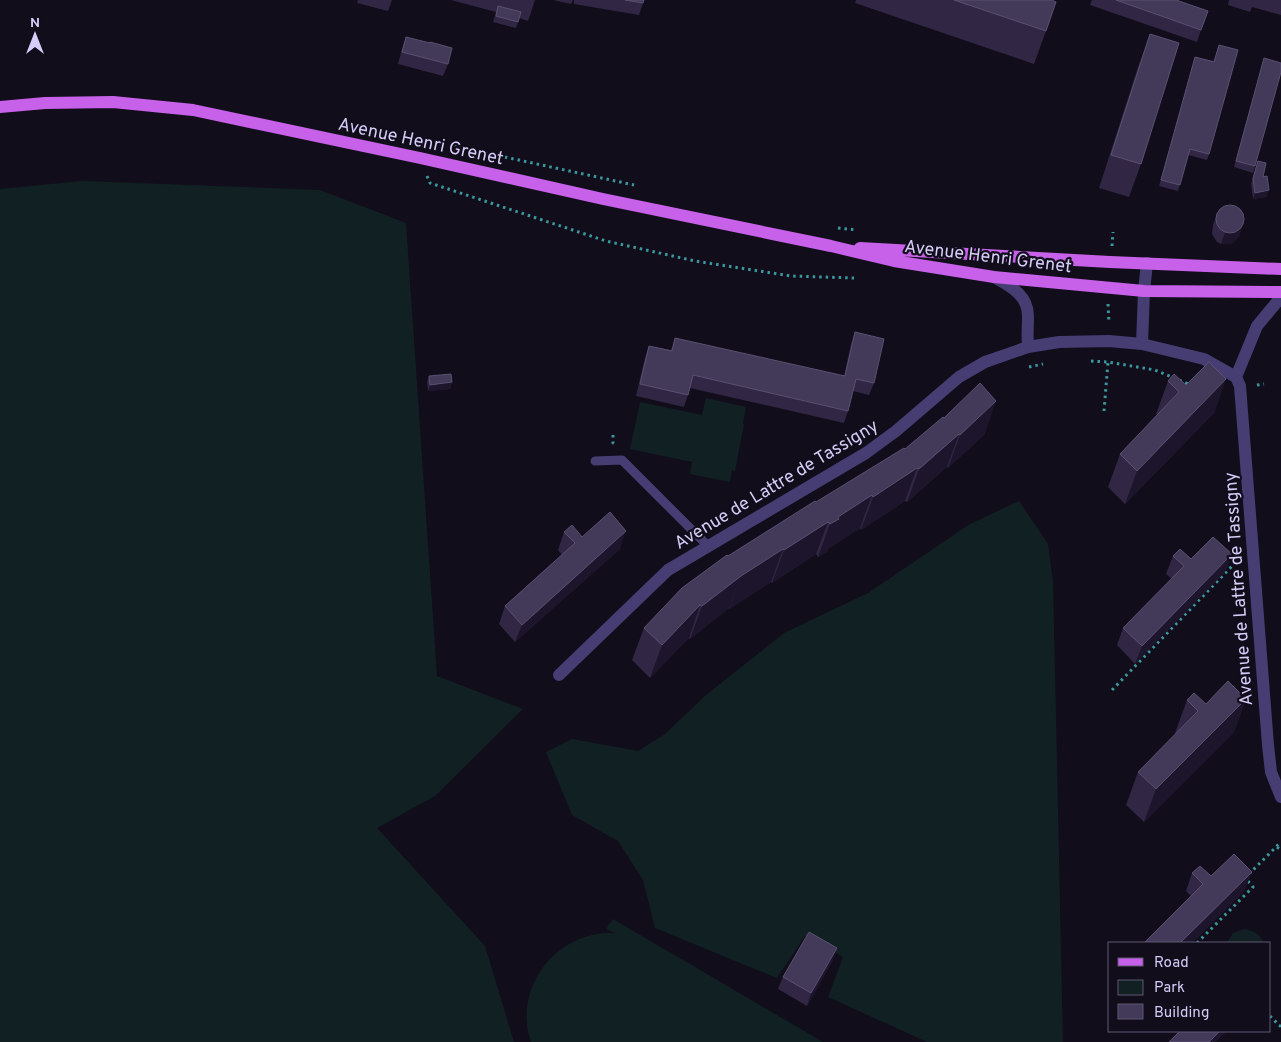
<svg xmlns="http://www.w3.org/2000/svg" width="1281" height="1042" font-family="Overpass,sans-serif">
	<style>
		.green { fill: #112123 }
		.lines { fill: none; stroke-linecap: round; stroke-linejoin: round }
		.path { stroke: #3b989e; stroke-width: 3; stroke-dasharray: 2.5 4; stroke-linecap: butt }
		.lane { stroke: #463e73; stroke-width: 9 }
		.street { stroke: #463e73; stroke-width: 12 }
		.primary { stroke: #c761ea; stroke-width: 12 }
		.wall { fill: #312745 }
		.shaded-wall { fill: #1d152c }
		.building { fill: #433959; stroke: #5a5072 }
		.labels { text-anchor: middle; stroke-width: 4.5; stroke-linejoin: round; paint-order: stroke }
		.street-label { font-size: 18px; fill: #d6ccf8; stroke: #110d1a }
	</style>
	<rect width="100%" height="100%" fill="#110d1a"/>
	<path class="green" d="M82,181L320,190L406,223L437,676L523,709L435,796L377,828L485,946L514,1042H0V189Z
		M706,398L746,407L743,423L744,424L735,471L732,470L730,482L690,474L692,462L630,449L640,402L702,415Z
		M1019,501L1048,544L1053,581L1063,1042H927L828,997L843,957L805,936L777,978L655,928L643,880L618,841L572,815L546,752L572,739L638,751L665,734L706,695L784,633L868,593L970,524Z
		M613,919L823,1042H531C529,1036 527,1030 527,1023C523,983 552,944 592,935C599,933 607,933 615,933L606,929Z
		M1244,929C1253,931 1261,933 1263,943H1227L1233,933Z"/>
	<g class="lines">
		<path class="path" d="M454,146L634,185
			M427,176L430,183L606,241L695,261L791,276L854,278
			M838,228L857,230
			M1112,246L1113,232
			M1108,304L1109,323
			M1091,361L1108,362L1155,370L1191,385
			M1029,367L1043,364
			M1257,385L1264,384
			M1104,411L1108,362
			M613,435V443L615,444
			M1112,690L1236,562
			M1277,847L1281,850
			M1249,874L1281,842
			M1197,943L1253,887L1247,880
			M1270,1016L1280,1026L1281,1025"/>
		<path class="lane" d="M595,461L622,460L708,546"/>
		<path class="street" d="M1147,263L1144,291L1142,344L1204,359L1236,377L1240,386L1268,745L1271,772L1281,797
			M994,277C1010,286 1028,295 1028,316C1028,327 1027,337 1028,347
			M1236,377L1257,326L1281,297
			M559,675L668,570L866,453L896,431L959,377L985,362L1028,347L1059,342L1109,341L1142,344"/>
		<path class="primary" d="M0,107L45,103L113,102L193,110L420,158L603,199L831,246L894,261L994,277L1144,291L1281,292
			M860,248L1110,262L1281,269"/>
	</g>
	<path class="wall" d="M358,0H392L388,11L357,3Z
		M451,0H535L528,21L519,18L516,28L493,22L496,12Z
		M553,0H573L571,4Z
		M574,0H644L639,15L574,4Z
		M856,0H1052L1046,31L1034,64L855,3Z
		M1092,0H1176L1201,30L1197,42L1090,5Z
		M1229,0H1281V15L1252,7L1250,12L1228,5Z
		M1150,34L1141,164L1129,197L1099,188L1138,67Z
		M406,37L448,64L443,76L398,64L402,49Z
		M1219,45L1209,154L1207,160L1188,155L1178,191L1159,186L1195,57L1214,61Z
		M1264,58L1255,166L1253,173L1234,167Z
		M1256,167L1269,190L1266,197L1253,199L1251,184Z
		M1217,213L1243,224L1239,236L1233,243L1229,244H1221L1217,242L1212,234L1213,225Z
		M855,332L874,383L869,395L853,391L848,411L844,423L690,388L684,407L636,396L645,358L649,346L671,350L675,338L844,376L851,344Z
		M429,376L452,382L450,389L428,391L427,382Z
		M1168,381L1215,412L1125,504L1108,487L1120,454L1157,415L1156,414Z
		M944,418L985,434L948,468L947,467L907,502L905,501L861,530L860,528L828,549L827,552L818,557L816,554L772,583L771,582L729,609V608L690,639L689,638L650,678L632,660L644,628L728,556L905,449Z
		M564,532L620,549L515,642L499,624L505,606L562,555L558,550Z
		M1232,554L1225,572L1135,664L1117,645L1123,628L1172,579L1166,574L1173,556L1191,559Z
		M1246,699L1234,732L1144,822L1126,805L1138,772L1176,734L1175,733L1187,700L1206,704Z
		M1192,873L1211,876L1245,890L1192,943H1144L1191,896L1186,891Z
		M833,960L807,1006L778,989L783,977Z"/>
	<path class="shaded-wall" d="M1269,190L1266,197L1253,199L1255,193Z
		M1243,224L1239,236L1233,243L1229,244H1221L1225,232Z
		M1226,379L1215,412L1125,504L1137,471Z
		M452,382L450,389L428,391L430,385Z
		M996,401L985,434L948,468L960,435Z
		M959,434L947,467L907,502L919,469Z
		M917,468L905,501L861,530L873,497Z
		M872,495L860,528L828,549L827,552L818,557L830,524L838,517Z
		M828,522L816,554L772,583L784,550Z
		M626,531L620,549L515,642L522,625Z
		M783,549L771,582L729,609L741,576Z
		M1232,554L1225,572L1135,664L1142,646Z
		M741,576L729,608L690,639L702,606Z
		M700,605L689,638L650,678L662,645Z
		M1246,699L1234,732L1144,822L1156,789Z
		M1252,872L1245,890L1192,943H1180Z
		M837,948L833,960L807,1006L811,993Z
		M1220,1031H1227L1216,1042H1209Z"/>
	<path class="building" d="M625,0H644L643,3Z
		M954,0H1052L1056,2L1046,31Z
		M1116,0H1176L1208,11L1201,30Z
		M498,6L521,12L518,22L496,16Z
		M1150,34L1179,43L1141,164L1111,155Z
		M406,37L430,43V42L452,48L448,64L402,52Z
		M1219,45L1238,50L1209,154L1190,149L1180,185L1161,180L1195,57L1214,62Z
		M1264,58L1281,63V72L1255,166L1236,161Z
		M1258,161L1266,163L1263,177L1267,176L1269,190L1255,193L1253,178Z
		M1216 219a14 14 0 1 1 28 0a14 14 0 1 1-28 0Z
		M855,332L884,339L874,383L856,379L848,411L693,375L688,395L640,384L649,346L672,351L675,338L845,376Z
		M1209,362L1226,379L1137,471L1120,454L1179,392L1168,381L1174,374L1186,385Z
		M451,374L452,382L430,385L429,376Z
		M980,383L996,401L960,435L959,434L919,469L917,468L873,497L872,495L838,517L839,519L830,524L828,522L784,550L783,549L741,576L702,606L700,605L662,645L644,628L682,588L727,555L728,556L815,501L816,502L904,448L905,449L943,417L944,418Z
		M610,512L626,531L522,625L505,606L575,543L564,532L572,525L582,537Z
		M1213,537L1232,554L1142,646L1123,628L1184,566L1173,556L1180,549L1191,559Z
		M1228,681L1246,699L1156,789L1138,772L1198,711L1187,700L1194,693L1206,704Z
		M1234,854L1252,872L1180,943H1144L1203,884L1192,873L1200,866L1211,876Z
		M809,932L837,948L811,993L783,977Z
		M1180,1031H1220L1209,1042H1169Z"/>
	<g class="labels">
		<g class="street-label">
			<text transform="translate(421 141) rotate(12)" y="6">Avenue Henri Grenet</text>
			<text transform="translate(988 256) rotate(7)" y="6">Avenue Henri Grenet</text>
			<text transform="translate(776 484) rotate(-31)" y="6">Avenue de Lattre de Tassigny</text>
			<text transform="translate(1238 589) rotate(-94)" y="6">Avenue de Lattre de Tassigny</text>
		</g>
	</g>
	<rect x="1108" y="942" width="162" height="90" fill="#110d1a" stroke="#605973"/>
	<rect x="1118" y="958" width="25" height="8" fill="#c761ea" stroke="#605973"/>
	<text x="1154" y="967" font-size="15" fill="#d6ccf8">Road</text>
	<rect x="1118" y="980" width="25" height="15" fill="#112123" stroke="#605973"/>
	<text x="1154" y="992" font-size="15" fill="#d6ccf8">Park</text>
	<rect x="1118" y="1004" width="25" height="15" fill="#433959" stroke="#605973"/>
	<text x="1154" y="1017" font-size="15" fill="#d6ccf8">Building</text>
	<g transform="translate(35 35)" stroke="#110d1a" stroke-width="4" paint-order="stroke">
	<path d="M0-4L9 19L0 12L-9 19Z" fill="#d6ccf8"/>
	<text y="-8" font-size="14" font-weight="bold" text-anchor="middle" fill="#d6ccf8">N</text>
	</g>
</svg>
